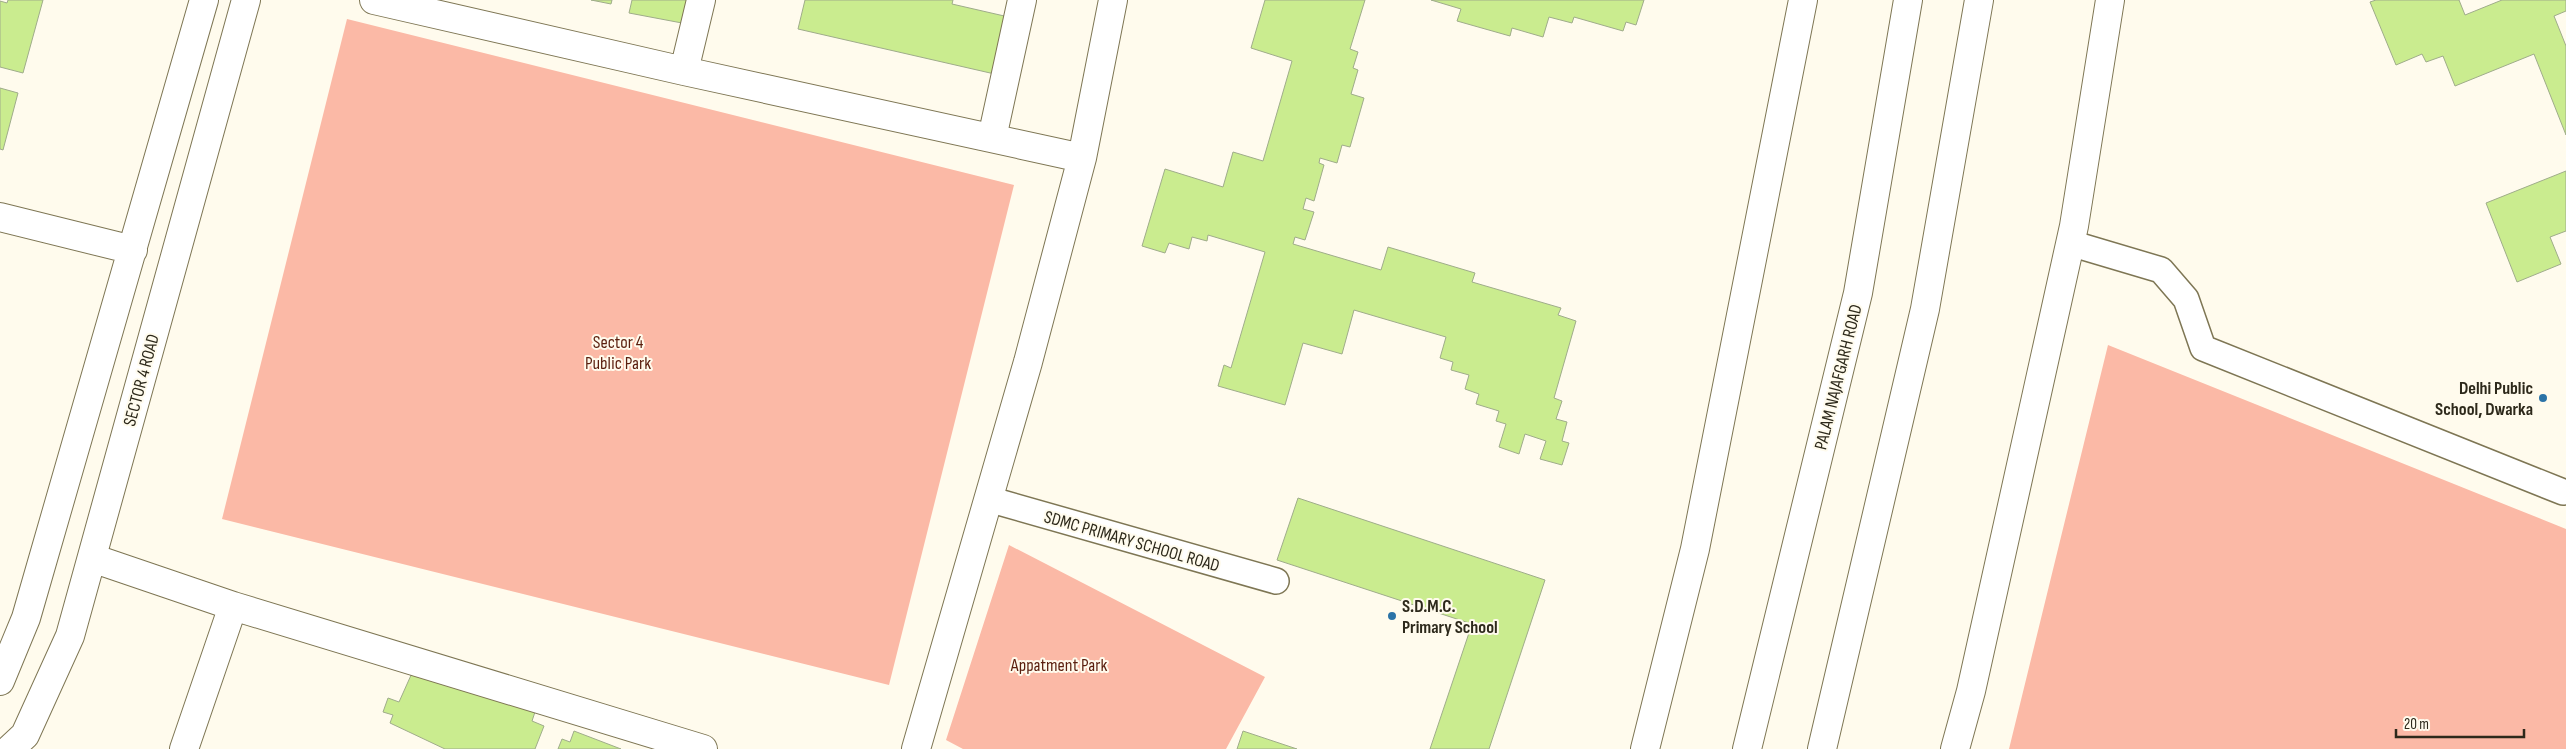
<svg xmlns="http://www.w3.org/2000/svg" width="2566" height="749" font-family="'Sofia Sans Condensed',sans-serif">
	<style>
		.green { fill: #fbb9a6 }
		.building { fill: #caec8f; stroke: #9fac8a }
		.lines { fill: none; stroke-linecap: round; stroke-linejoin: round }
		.lane-casing { stroke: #7e7654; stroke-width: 28 }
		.street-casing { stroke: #7e7654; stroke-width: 30 }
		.secondary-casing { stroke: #7e7654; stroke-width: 30 }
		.lane { stroke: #fff; stroke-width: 25 }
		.street { stroke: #fff; stroke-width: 28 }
		.secondary { stroke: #fff; stroke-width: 28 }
		.poi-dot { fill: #2b73a7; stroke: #fffbed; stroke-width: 2 }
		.labels { text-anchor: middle; stroke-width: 4; stroke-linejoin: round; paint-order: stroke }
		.park-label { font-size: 18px; fill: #5b1f0e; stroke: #fffbed }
		.street-label { font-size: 18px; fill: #2d291b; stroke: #fffbed }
		.poi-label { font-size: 18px; font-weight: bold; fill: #2d291b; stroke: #fffbed; text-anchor: end }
	</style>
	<rect width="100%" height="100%" fill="#fffbed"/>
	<path class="green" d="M347,19L1014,185L889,685L222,519Z
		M2108,345L2566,529V749H2009Z
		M1009,545L1265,677L1226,749H963L946,740Z"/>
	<path class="building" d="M8,0H43L23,73L0,67V1L7,3Z
		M591,0H612L611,4Z
		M632,0H688L682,23L629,13Z
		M805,0H953L952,4L1013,18L999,75L798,29Z
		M1265,0H1365L1350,49L1358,52L1353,68L1358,70L1351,94L1364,98L1350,147L1342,145L1337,163L1320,158L1319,163L1324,165L1314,201L1306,198L1303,209L1314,212L1305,240L1295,237L1293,244L1381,270L1388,247L1475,273L1472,282L1561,308L1558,315L1576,321L1554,398L1562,401L1556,419L1567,422L1562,441L1569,443L1562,465L1540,459L1546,441L1525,434L1519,454L1499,447L1506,424L1496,421L1499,411L1476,404L1479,394L1465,389L1469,375L1451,370L1453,362L1440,358L1446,337L1354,310L1342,354L1303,343L1285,405L1218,386L1224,365L1231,368L1265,252L1208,235L1207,241L1192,237L1189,249L1169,243L1165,253L1142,246L1165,169L1223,187L1233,152L1263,161L1292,61L1251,48Z
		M1431,0H1644L1636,25L1626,22L1623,31L1574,17L1572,23L1549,17L1543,37L1512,28L1510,36L1457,21L1461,9Z
		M2376,0H2459L2465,15L2502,0H2566V11L2554,16L2566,46V135L2534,54L2455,86L2443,56L2426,62L2422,54L2396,65L2370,2Z
		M0,88L18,93L3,150L0,149Z
		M2566,171V231L2550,237L2561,264L2517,282L2486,203Z
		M1298,498L1545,580L1489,749H1430L1472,624L1277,560Z
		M432,669L535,712L532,721L544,726L535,749H445L390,723L393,715L383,712L388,698L399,702L412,673Z
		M574,731L621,749H558L562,739L570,742Z
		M1243,731L1297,749H1237Z"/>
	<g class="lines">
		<g class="lane-casing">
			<path id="lane" d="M2070,243L2161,270L2186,299L2203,348L2563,492
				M988,499L1276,581"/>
		</g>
		<g class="street-casing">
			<path id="street" d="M374,0L684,71L1082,158
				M684,71L701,0
				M992,138L1022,0
				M0,217L133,250
				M92,558L233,606
				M0,681L26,618L204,0
				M10,749L25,735L70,636L246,0
				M184,749L233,606L703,749
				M916,749L1028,362L1082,158L1113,0
				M1645,749L1695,549L1803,0
				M1955,749L1971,691L2074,226L2110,0"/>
		</g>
		<g class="secondary-casing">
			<path id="secondary" d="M1747,749L1858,293L1908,0
				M1822,749L1925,309L1979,0"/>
		</g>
		<use href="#lane" class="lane"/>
		<use href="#street" class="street"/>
		<use href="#secondary" class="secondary"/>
	</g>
	<g class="poi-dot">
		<circle cx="2543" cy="398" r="5"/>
		<circle cx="1392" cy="616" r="5"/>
	</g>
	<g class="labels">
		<g class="park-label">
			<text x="618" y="348">Sector 4<tspan x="618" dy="21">Public Park</tspan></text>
			<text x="1059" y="671">Appatment Park</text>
		</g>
		<g class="street-label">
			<text transform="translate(1838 377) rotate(-76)" y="6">PALAM NAJAFGARH ROAD</text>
			<text transform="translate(141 380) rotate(-75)" y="6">SECTOR 4 ROAD</text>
			<text transform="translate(1132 541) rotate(16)" y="6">SDMC PRIMARY SCHOOL ROAD</text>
		</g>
		<g class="poi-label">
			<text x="2533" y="394">Delhi Public<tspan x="2533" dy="21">School, Dwarka</tspan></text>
			<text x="1402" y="612" text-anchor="start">S.D.M.C.<tspan x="1402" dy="21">Primary School</tspan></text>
		</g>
	</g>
	<path d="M2396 729v8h128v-8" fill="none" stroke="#2d291b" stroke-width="2.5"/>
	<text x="2404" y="729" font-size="15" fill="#2d291b" stroke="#fffbed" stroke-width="4" paint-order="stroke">20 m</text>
</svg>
